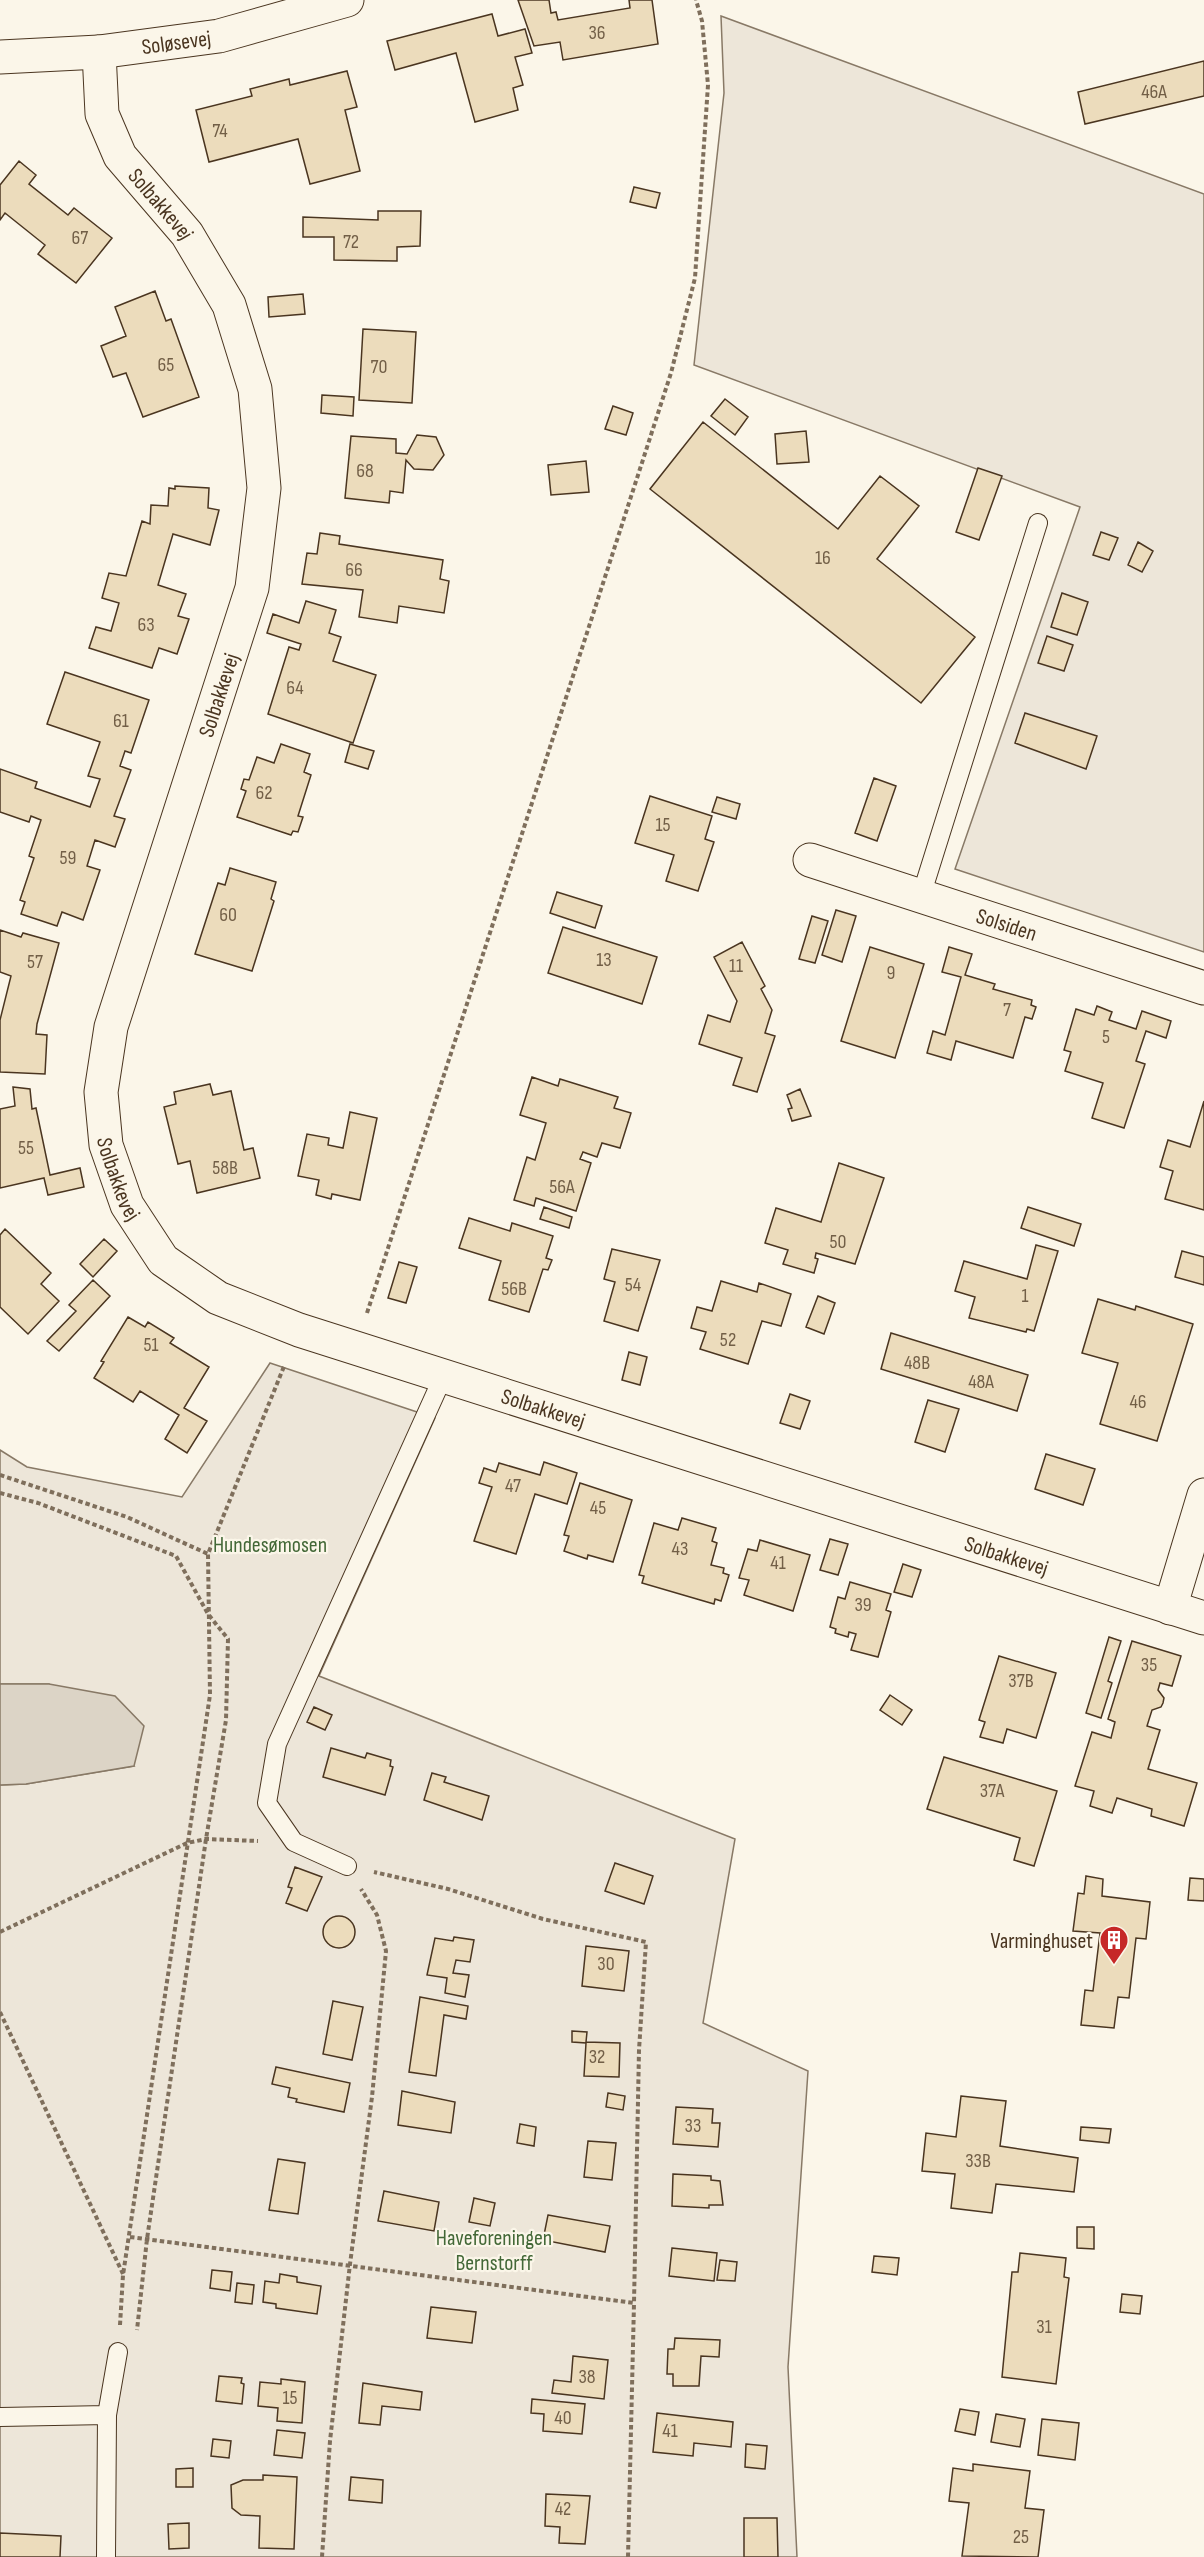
<svg xmlns="http://www.w3.org/2000/svg" width="1204" height="2557" font-family="'Sofia Sans Condensed',sans-serif">
	<style>
		.green { fill: #ede6d9; stroke: #887966; stroke-width: 1.5 }
		.water { fill: #dcd4c6; stroke: #887966; stroke-width: 1.5 }
		.building { fill: #ecdcbc; stroke: #4a3520; stroke-width: 1.5 }
		.lines { fill: none; stroke-linecap: round; stroke-linejoin: round }
		.service-casing { stroke: #4a3520; stroke-width: 20 }
		.minor-casing { stroke: #4a3520; stroke-width: 35 }
		.path { stroke: #7f6f5c; stroke-width: 4; stroke-dasharray: 4.5 3; stroke-linecap: butt }
		.service { stroke: #fbf6e9; stroke-width: 18 }
		.minor { stroke: #fbf6e9; stroke-width: 33 }
		.labels { text-anchor: middle; stroke-width: 4.5; stroke-linejoin: round; paint-order: stroke }
		.number-label { font-size: 20px; fill: #725f47 }
		.street-label { font-size: 22px; fill: #4a3520; stroke: #fbf6e9 }
		.park-label { font-size: 22px; fill: #436837; stroke: #fbf6e9 }
		.poi-label { font-size: 22px; fill: #4a3520; stroke: #fbf6e9; text-anchor: end }
	</style>
	<rect width="100%" height="100%" fill="#fbf6e9"/>
	<path class="green" d="M721,16L1204,194V952L955,869L1080,507L694,365L724,93Z
		M270,1363L435,1418L319,1676L735,1839L703,2023L808,2071L788,2367L797,2557H0V1785L26,1784L134,1766L49,1684H0V1450L27,1467L182,1497Z"/>
	<path class="water" d="M0,1684H49L115,1696L144,1726L134,1766L26,1784L0,1785Z"/>
	<path class="building" d="M518,0H549L551,13L556,12L558,20L630,8L629,0H652L658,44L563,60L560,42L534,46Z
		M492,14L498,36L525,29L532,53L515,57L523,85L513,88L518,110L475,122L456,53L395,70L387,41Z
		M1204,61V96L1085,124L1078,92Z
		M347,71L357,107L345,110L360,171L310,184L298,139L209,162L196,110L252,96L250,89L289,79L290,85Z
		M19,161L36,175L29,184L68,215L74,208L112,238L76,283L38,254L45,245L5,213L0,220V185Z
		M634,187L660,193L656,208L630,202Z
		M378,211H421L420,246L397,247V261L334,260V237H303V217L378,220Z
		M155,291L166,321L171,319L199,397L143,417L126,373L113,377L101,346L126,336L115,307Z
		M303,294L305,314L269,317L268,297Z
		M363,329L416,332L412,403L359,400Z
		M322,395L354,397L353,416L321,413Z
		M725,399L748,417L735,435L711,416Z
		M613,406L633,413L626,435L605,429Z
		M703,422L838,529L880,476L919,506L877,559L975,637L921,703L650,489Z
		M806,431L809,462L777,464L775,434Z
		M417,435L436,437L444,455L433,470L414,469L406,460L403,493L390,491L389,503L345,498L351,436L396,439V453L407,454Z
		M586,461L589,492L551,495L548,465Z
		M978,468L1002,476L979,540L956,532Z
		M175,486L209,488L208,508L219,510L210,545L173,534L158,585L186,594L178,616L189,619L177,654L159,648L152,668L89,648L96,627L111,631L119,603L102,598L109,573L126,576L142,521L150,524L151,505L168,506L169,488L175,489Z
		M1101,532L1118,538L1109,560L1093,555Z
		M320,533L340,536L339,544L443,560L440,579L449,581L444,613L399,606L397,623L359,617L363,590L302,584L307,553L317,554Z
		M1138,542L1153,551L1142,572L1128,565Z
		M1062,593L1088,602L1077,635L1051,627Z
		M306,601L336,610L329,633L341,637L333,661L376,675L353,743L268,714L289,647L299,650L301,644L267,633L273,614L299,623Z
		M1047,636L1073,645L1064,671L1038,663Z
		M65,672L149,700L131,753L125,751L120,766L131,770L114,816L125,819L115,847L95,840L87,866L100,870L83,920L62,912L57,926L21,914L25,902L20,900L34,858L29,856L41,820L31,816L29,822L0,812V769L37,782L35,788L90,807L100,779L88,776L100,742L47,724Z
		M1025,713L1097,736L1086,769L1015,743Z
		M281,744L310,754L304,772L311,775L298,816L303,817L298,832L293,831L291,835L237,817L246,791L241,789L244,779L249,780L257,757L274,763Z
		M350,744L374,751L368,769L345,762Z
		M874,778L896,786L877,841L855,833Z
		M650,796L712,816L705,839L714,842L698,891L666,881L674,855L635,843Z
		M717,797L740,804L736,819L712,812Z
		M230,868L276,882L271,899L274,901L252,971L195,954L218,883L225,885Z
		M557,892L602,906L595,928L550,913Z
		M836,910L856,916L842,962L822,955Z
		M812,916L828,921L815,963L799,959Z
		M563,927L657,957L642,1004L548,973Z
		M0,930L21,937L23,933L59,943L37,1024L36,1034L47,1035L45,1074L0,1072V1020L11,976L0,972Z
		M742,942L765,986L761,989L772,1010L765,1033L775,1036L757,1092L733,1085L742,1058L699,1044L708,1015L730,1022L737,1001L714,957Z
		M870,947L924,964L895,1058L841,1041Z
		M949,947L972,954L965,975L995,984L993,989L1032,1000L1031,1005L1036,1007L1032,1019L1025,1017L1013,1058L956,1041L951,1060L927,1053L933,1031L945,1035L961,977L942,972Z
		M1097,1006L1112,1012L1109,1020L1136,1029L1142,1011L1171,1021L1166,1038L1146,1031L1136,1061L1145,1064L1124,1128L1092,1118L1103,1083L1065,1071L1071,1052L1064,1050L1076,1009L1094,1015Z
		M532,1077L558,1086L560,1079L618,1097L614,1108L631,1113L620,1148L602,1143L597,1157L583,1152L580,1159L591,1163L576,1211L536,1198L534,1206L514,1200L527,1157L535,1160L546,1123L520,1115Z
		M210,1084L213,1095L231,1091L244,1150L253,1148L260,1178L197,1193L190,1161L178,1164L164,1107L176,1104L174,1092Z
		M13,1087L30,1089L32,1109L36,1108L50,1175L80,1168L84,1187L48,1195L44,1178L0,1188V1109L15,1106Z
		M800,1089L811,1116L792,1121L788,1109L792,1108L787,1095Z
		M1204,1101V1210L1165,1199L1173,1171L1160,1167L1168,1140L1190,1147Z
		M350,1112L377,1118L360,1200L332,1194L331,1199L316,1195L319,1180L298,1176L307,1134L329,1138L328,1145L343,1148Z
		M839,1163L884,1178L855,1264L816,1253L815,1258L818,1259L814,1273L783,1264L788,1250L765,1243L776,1208L821,1222Z
		M544,1207L572,1217L569,1228L540,1219Z
		M1028,1207L1081,1224L1074,1246L1021,1228Z
		M469,1218L510,1231L512,1223L553,1236L546,1258L552,1260L548,1270L543,1269L529,1312L489,1300L501,1261L459,1248Z
		M5,1229L51,1273L41,1284L59,1301L28,1334L0,1307V1235Z
		M104,1239L117,1251L93,1277L80,1264Z
		M1036,1245L1058,1251L1034,1331L1027,1329L1026,1332L969,1318L975,1297L955,1291L964,1261L1027,1279Z
		M612,1249L660,1260L638,1331L604,1321L615,1282L604,1279Z
		M1182,1251L1204,1257V1285L1175,1277Z
		M399,1262L417,1267L406,1303L388,1298Z
		M93,1280L110,1296L59,1351L47,1341L76,1311L69,1305Z
		M721,1281L757,1292L759,1283L791,1294L781,1326L762,1321L748,1364L700,1349L706,1332L691,1328L697,1307L712,1311Z
		M818,1296L835,1303L824,1334L806,1327Z
		M1098,1299L1135,1310L1136,1306L1193,1324L1157,1441L1100,1424L1118,1363L1082,1353Z
		M128,1317L145,1327L148,1322L174,1338L170,1343L209,1367L184,1408L207,1421L187,1453L165,1439L179,1415L140,1391L133,1402L94,1378L104,1362L101,1361Z
		M891,1333L1028,1375L1017,1411L881,1369Z
		M629,1352L647,1357L640,1385L622,1380Z
		M790,1394L810,1401L800,1429L780,1423Z
		M928,1400L959,1409L945,1452L915,1442Z
		M1046,1454L1095,1469L1083,1505L1035,1489Z
		M544,1462L577,1473L567,1504L535,1494L516,1554L474,1541L492,1487L479,1483L484,1468L496,1472L499,1463L540,1475Z
		M580,1483L632,1500L613,1562L588,1555L587,1559L564,1551L569,1536L564,1535Z
		M682,1518L716,1528L712,1541L717,1543L711,1565L724,1568L723,1573L729,1575L721,1601L715,1599L714,1604L642,1583L644,1576L639,1575L654,1523L678,1530Z
		M830,1539L848,1544L838,1575L820,1570Z
		M760,1540L810,1555L793,1611L744,1595L749,1580L739,1578L748,1549L757,1551Z
		M903,1564L921,1570L912,1597L894,1592Z
		M850,1582L891,1594L886,1610L891,1612L878,1657L851,1650L856,1634L849,1632L848,1637L835,1633L836,1629L830,1627L838,1597L845,1599Z
		M1109,1637L1121,1641L1108,1681L1112,1683L1101,1718L1086,1713Z
		M1132,1641L1181,1656L1172,1686L1160,1683L1158,1690L1164,1698L1163,1703L1161,1707L1152,1710L1147,1726L1160,1730L1148,1769L1197,1783L1184,1826L1151,1816L1152,1809L1117,1798L1112,1813L1090,1806L1094,1791L1075,1786L1092,1732L1111,1738L1115,1722L1108,1719Z
		M999,1656L1056,1673L1036,1738L1007,1729L1003,1743L980,1737L985,1722L979,1720Z
		M890,1695L912,1710L902,1725L880,1710Z
		M314,1707L332,1715L325,1730L307,1722Z
		M331,1748L365,1758L367,1753L391,1760L390,1766L393,1767L385,1795L323,1777Z
		M944,1757L1057,1791L1034,1866L1014,1860L1020,1838L927,1809Z
		M432,1773L446,1777L444,1782L489,1796L482,1820L424,1800Z
		M615,1863L653,1876L644,1904L605,1891Z
		M295,1867L322,1877L307,1911L286,1903L292,1888L288,1887Z
		M1086,1876L1103,1879L1102,1896L1150,1902L1146,1939L1136,1938L1129,1998L1118,1997L1114,2028L1081,2025L1085,1990L1093,1991L1100,1933L1073,1931L1078,1893L1084,1894Z
		M1190,1878L1204,1879V1901L1188,1900Z
		M323 1932a16 16 0 1 1 32 0a16 16 0 1 1-32 0Z
		M454,1937L474,1940L470,1962L456,1960L453,1973L469,1975L465,1997L445,1993L447,1978L427,1975L435,1938L453,1941Z
		M586,1946L629,1951L624,1991L582,1986Z
		M420,1997L468,2006L466,2019L444,2015L436,2076L409,2072Z
		M333,2001L363,2007L352,2060L323,2054Z
		M572,2031L587,2032L586,2042L620,2043L619,2077L584,2076L586,2043L572,2042Z
		M276,2067L350,2083L344,2112L296,2102L297,2099L288,2097L290,2088L272,2084Z
		M402,2091L455,2102L451,2133L398,2125Z
		M608,2093L625,2096L623,2110L606,2107Z
		M961,2096L1006,2101L1000,2146L1078,2158L1074,2192L996,2184L992,2213L951,2208L955,2174L922,2171L926,2133L956,2137Z
		M676,2107L713,2109L712,2123H720L718,2147L673,2144Z
		M520,2124L536,2127L534,2146L517,2143Z
		M1081,2127L1111,2129L1109,2143L1080,2140Z
		M588,2141L616,2143L612,2180L584,2177Z
		M278,2159L305,2163L298,2214L269,2210Z
		M673,2174L711,2176V2180L720,2181L723,2205H709V2208L672,2206Z
		M384,2191L439,2202L434,2231L378,2221Z
		M474,2198L495,2203L490,2226L469,2222Z
		M548,2215L610,2226L605,2252L543,2240Z
		M1077,2227H1094V2249L1077,2248Z
		M672,2248L717,2253L714,2281L669,2276Z
		M1020,2253L1066,2258L1064,2277L1069,2278L1056,2384L1002,2377L1012,2272H1018Z
		M874,2256L899,2258L897,2275L872,2272Z
		M720,2260L737,2262L735,2281L717,2280Z
		M212,2270L232,2272L230,2291L210,2288Z
		M280,2274L297,2277V2282L321,2286L317,2314L276,2308V2304L263,2302L265,2281L279,2283Z
		M237,2283L254,2285L252,2304L235,2302Z
		M1122,2294L1142,2296L1140,2314L1120,2312Z
		M431,2307L476,2312L472,2343L427,2338Z
		M675,2338L720,2340L719,2357L701,2356L699,2386H673V2374H667L668,2349H674Z
		M573,2356L608,2360L604,2399L552,2393L554,2380L571,2382Z
		M219,2376L242,2378L241,2383L244,2384L242,2404L216,2401Z
		M281,2379L305,2382L302,2423L277,2421L278,2408L258,2406L260,2382L281,2384Z
		M363,2383L422,2392L420,2410L382,2406L380,2425L359,2423Z
		M532,2399L585,2404L582,2434L543,2431L544,2414L531,2413Z
		M960,2409L979,2412L975,2435L955,2431Z
		M657,2413L733,2422L731,2447L694,2443L693,2456L653,2452Z
		M996,2414L1025,2419L1020,2447L991,2442Z
		M1042,2419L1079,2423L1075,2460L1038,2455Z
		M277,2430L305,2433L302,2458L274,2455Z
		M213,2439L231,2441L229,2458L211,2456Z
		M746,2444L767,2446L765,2469L745,2467Z
		M973,2464L1030,2471L1025,2508L1044,2510L1038,2557L962,2556L969,2503L949,2501L953,2468L973,2471Z
		M193,2468V2487H176V2469Z
		M263,2475L297,2477L294,2549L259,2548L260,2516L241,2515L232,2508L231,2485L243,2480H263Z
		M351,2477L383,2480L382,2503L349,2500Z
		M546,2494L590,2496L585,2544L559,2543L560,2527L545,2526Z
		M744,2518H777L778,2557H744Z
		M189,2523V2548L169,2549L168,2524Z
		M0,2533L61,2536L60,2557H0Z"/>
	<g class="lines">
		<g class="service-casing">
			<path id="service" d="M921,896L1038,523
				M347,1866L294,1842L267,1803L277,1744L443,1377
				M0,2417L107,2415
				M106,2557L107,2415L118,2352"/>
		</g>
		<g class="minor-casing">
			<g id="minor">
				<path id="s1" d="M99,52L102,114L120,156L187,234L229,305L255,389L264,488L252,588L111,1027L101,1092L106,1145L127,1205L163,1260L218,1298L299,1330L1204,1618"/>
				<path id="s2" d="M0,57L99,52L219,36L347,0"/>
				<path id="s3" d="M810,860L1204,988"/>
				<path d="M1170,1608L1204,1495"/>
			</g>
		</g>
		<path class="path" d="M367,1313L671,373L695,278L708,85L702,21L696,0
			M0,1475L127,1517L208,1554
			M0,1493L38,1503L176,1556L208,1614L228,1639L226,1720L206,1839L147,2239L137,2330
			M0,1932L187,1843L206,1839L258,1841
			M0,2012L123,2274
			M130,2237L634,2303L639,2050L646,1942L543,1919L448,1889L374,1872
			M120,2325L123,2275L210,1695L208,1554L285,1364
			M322,2557L330,2441L350,2264L372,2097L386,1951L377,1915L361,1889
			M628,2557L634,2303"/>
		<use href="#service" class="service"/>
		<use href="#minor" class="minor"/>
	</g>
	<defs>
		<g id="building-pin" transform="scale(1.5)"><path d="M0 17L-7.5 6A9.5 9.5 0 1 1 7.5 6Z" fill="#c62828" stroke="#fbf6e9"/><path d="M-4-6H4V6H1V3H-1V6H-4ZM-2.5-4.3h1.7v1.8h-1.7ZM.8-4.3h1.7v1.8H.8ZM-2.5-1h1.7V.8h-1.7ZM.8-1h1.7V.8H.8Z" fill="#fff"/></g>
	</defs>
	<g fill-rule="evenodd">
		<use href="#building-pin" x="1114" y="1940"/>
	</g>
	<g class="labels">
		<g class="number-label">
			<text x="597" y="39">36</text>
			<text x="1154" y="98">46A</text>
			<text x="220" y="137">74</text>
			<text x="80" y="244">67</text>
			<text x="351" y="248">72</text>
			<text x="166" y="371">65</text>
			<text x="379" y="373">70</text>
			<text x="365" y="477">68</text>
			<text x="823" y="564">16</text>
			<text x="354" y="576">66</text>
			<text x="146" y="631">63</text>
			<text x="295" y="694">64</text>
			<text x="121" y="727">61</text>
			<text x="264" y="799">62</text>
			<text x="663" y="831">15</text>
			<text x="68" y="864">59</text>
			<text x="228" y="921">60</text>
			<text x="604" y="966">13</text>
			<text x="35" y="968">57</text>
			<text x="736" y="972">11</text>
			<text x="891" y="979">9</text>
			<text x="1007" y="1016">7</text>
			<text x="1106" y="1043">5</text>
			<text x="26" y="1154">55</text>
			<text x="225" y="1174">58B</text>
			<text x="562" y="1193">56A</text>
			<text x="838" y="1248">50</text>
			<text x="633" y="1291">54</text>
			<text x="514" y="1295">56B</text>
			<text x="1025" y="1302">1</text>
			<text x="728" y="1346">52</text>
			<text x="151" y="1351">51</text>
			<text x="917" y="1369">48B</text>
			<text x="981" y="1388">48A</text>
			<text x="1138" y="1408">46</text>
			<text x="513" y="1492">47</text>
			<text x="598" y="1514">45</text>
			<text x="680" y="1555">43</text>
			<text x="778" y="1569">41</text>
			<text x="863" y="1611">39</text>
			<text x="1149" y="1671">35</text>
			<text x="1021" y="1687">37B</text>
			<text x="992" y="1797">37A</text>
			<text x="606" y="1970">30</text>
			<text x="597" y="2063">32</text>
			<text x="693" y="2132">33</text>
			<text x="978" y="2167">33B</text>
			<text x="1044" y="2333">31</text>
			<text x="587" y="2383">38</text>
			<text x="290" y="2404">15</text>
			<text x="563" y="2424">40</text>
			<text x="670" y="2437">41</text>
			<text x="563" y="2515">42</text>
			<text x="1021" y="2543">25</text>
		</g>
		<g class="street-label">
			<text dy="8" stroke="none"><textPath href="#s2" startOffset="177">Soløsevej</textPath></text>
			<text dy="8" stroke="none"><textPath href="#s1" startOffset="171">Solbakkevej</textPath></text>
			<text transform="translate(218 695) rotate(-72)" y="8">Solbakkevej</text>
			<text dy="8" stroke="none"><textPath href="#s3" startOffset="207">Solsiden</textPath></text>
			<text dy="8" stroke="none"><textPath href="#s1" startOffset="1197">Solbakkevej</textPath></text>
			<text dy="8" stroke="none"><textPath href="#s1" startOffset="1701">Solbakkevej</textPath></text>
			<text dy="8" stroke="none"><textPath href="#s1" startOffset="2187">Solbakkevej</textPath></text>
		</g>
		<g class="park-label">
			<text x="270" y="1552">Hundesømosen</text>
			<text x="494" y="2245">Haveforeningen<tspan x="494" dy="25">Bernstorff</tspan></text>
		</g>
		<g class="poi-label">
			<text x="1093" y="1948">Varminghuset</text>
		</g>
	</g>
</svg>
